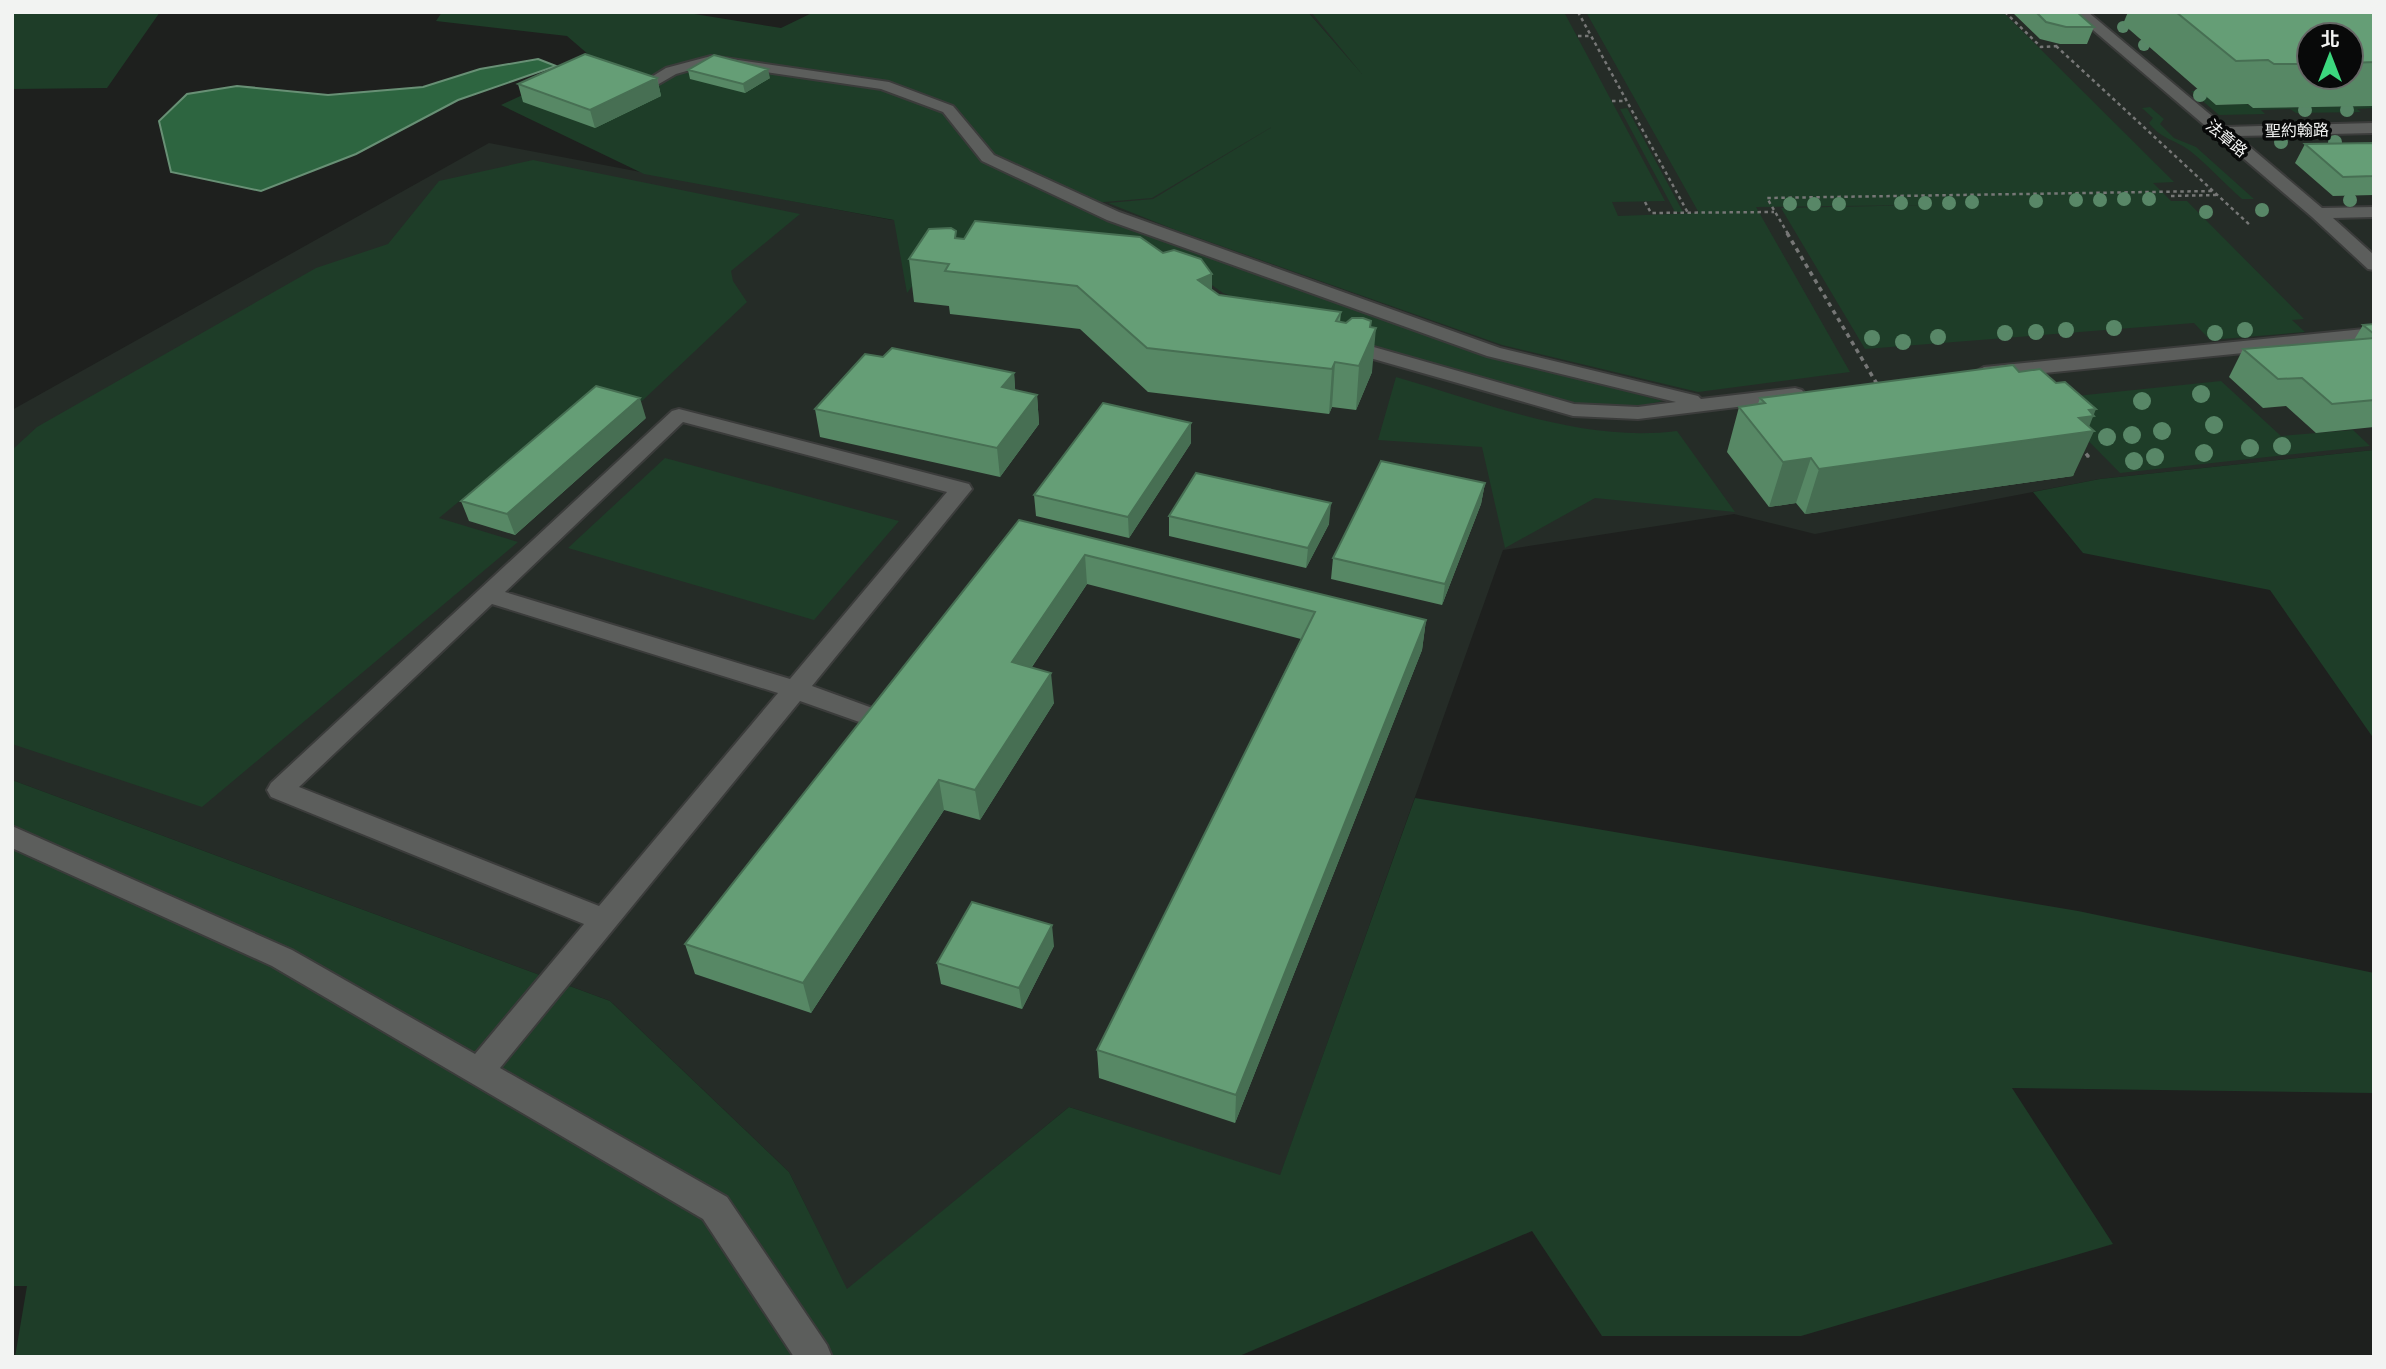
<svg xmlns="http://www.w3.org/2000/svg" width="2386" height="1369" font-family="'Golos Text','Noto Sans TC',sans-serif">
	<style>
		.built { fill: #252c27; fill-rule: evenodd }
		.green { fill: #1e3d28 }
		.water { fill: #2d6540; stroke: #689075; stroke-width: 2 }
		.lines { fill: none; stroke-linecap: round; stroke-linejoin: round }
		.lane-casing { stroke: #3b3c3b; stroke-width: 4 }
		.path-far1 { stroke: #767776; stroke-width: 2.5; stroke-dasharray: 3.5 3.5; stroke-linecap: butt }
		.path { stroke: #767776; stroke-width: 3.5; stroke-dasharray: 4.5 4.5; stroke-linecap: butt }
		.lane { fill: #5c5e5c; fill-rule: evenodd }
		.tree { fill: #588767 }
		.wall { fill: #578865; fill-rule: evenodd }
		.shaded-wall { fill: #476f53 }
		.building { fill: #659e76; stroke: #476f53; stroke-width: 2 }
		.labels { text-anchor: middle; stroke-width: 7; stroke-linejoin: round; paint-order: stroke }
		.far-street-label { font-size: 16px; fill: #f2f3f2; stroke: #080909 }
	</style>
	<rect width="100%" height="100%" fill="#1e201e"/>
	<path class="built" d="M1308,12H2374V450L2100,479L1815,534L1734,514L1503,550L1280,1176L1069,1107L847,1290L789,1172L610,1001L12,780V410L489,143L892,220L1361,73ZM2309,35H2351V77H2309Z"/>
	<path class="green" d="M12,12H160L107,88L12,89Z
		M442,12H682L781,28L814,12H1308L1362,74L1311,12H1564L1665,201L1612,202L1618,216L1699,213L1586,12H2003L2174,182L2153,183L2171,201H2187L2304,319L2292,320L2305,332L2210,340L2194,323L1865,349L1781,208L1928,205L1756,207L1850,372L1698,392L1502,345L1173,229L1108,203L1153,199L1290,116L1152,198L1081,204L1490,356L1663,401L1634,407L1576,405L1353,343L1223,293L1174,258L965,238L941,249L907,293L894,220L644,174L501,105L596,61L567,36L436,21Z
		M2191,91H2200L2216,105L2247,104L2253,108L2374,106V108L2357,109L2361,112L2296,113L2290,109L2261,110L2265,114L2219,115Z
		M2150,107L2164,119L2160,124L2174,138L2196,147L2254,199H2242C2224,183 2208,165 2189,150C2175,140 2160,138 2149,123L2153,118L2142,108Z
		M1627,108L1683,212H1675L1620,109Z
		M533,160L800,214L731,271L733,281L747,302L642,401L595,389L439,518L518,542L202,807L12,744V450L37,427L316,268L388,244L439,181Z
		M1396,377C1486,403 1582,443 1677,431L1735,512L1595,498L1505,548L1482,447L1378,440Z
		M2221,381L2281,436L2353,430L2370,446L2120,473L2047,399Z
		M2374,450V739L2270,590L2083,553L2033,492L2100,479Z
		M665,458L899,521L814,620L568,548Z
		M12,780L610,1001L789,1172L847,1289L1069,1107L1280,1175L1415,798L2078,911L2374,973V1093L2012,1088L2113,1244L1801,1336H1602L1532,1231L1237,1357H15L27,1286H12Z"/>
	<path class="water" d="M538,59L556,66L458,100L356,154L261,191L171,172L159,121L187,94L237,86L328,95L423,87L480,69Z"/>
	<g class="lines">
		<g class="lane-casing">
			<path id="lane" d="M2072,12H2088L2225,127L2374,123V133L2237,136L2322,208L2374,207V217L2333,218L2374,255V270L2368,269L2312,217Z
				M711,56L889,82L953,106L994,155L1119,212L1500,348L1698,396L1701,399L1795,388L1802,390L1805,394L1802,398L1795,400L1638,419L1573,416L1335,348L1332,344L1342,338L1574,404L1638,407L1676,402L1487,356L1107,220L982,161L943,112L881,89L711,64L676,74L645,92L640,94L632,89L666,68Z
				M2374,328V340L1984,379L1974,373L1984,367Z
				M679,409L969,484L972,489L812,686L897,717L901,723L897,729L888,732L879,729L800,701L500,1068L727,1197L827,1345L832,1357H794L703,1219L272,966L12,848V826L292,950L475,1054L584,924L271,797L267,790L271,783L672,411ZM683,422L947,492L790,679L505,592ZM492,604L778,693L599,906L299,787Z"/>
		</g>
		<path class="path-far1" d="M1578,12L1688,213
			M2005,12L2041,47L2058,46
			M1578,36H1591
			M2056,46L2251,226
			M1612,101H1626
			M2171,196L2216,195
			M1645,202L1651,213L1774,212
			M1788,234L1767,198L2213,191"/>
		<path class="path" d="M1787,233L1877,384
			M2078,453L2088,456L2081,448"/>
		<use href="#lane" class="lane"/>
	</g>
	<g class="tree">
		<circle cx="2123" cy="27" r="6"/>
		<circle cx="2144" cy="45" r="6"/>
		<circle cx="2200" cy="95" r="7"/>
		<circle cx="2305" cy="110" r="7"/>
		<circle cx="2347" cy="110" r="7"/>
		<circle cx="2281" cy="142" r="7"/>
		<circle cx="2335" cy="142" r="7"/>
		<circle cx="2124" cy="199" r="7"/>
		<circle cx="2149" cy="199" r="7"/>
		<circle cx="2076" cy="200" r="7"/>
		<circle cx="2100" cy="200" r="7"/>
		<circle cx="2350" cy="200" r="7"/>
		<circle cx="2036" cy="201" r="7"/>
		<circle cx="1972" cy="202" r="7"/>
		<circle cx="1901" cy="203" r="7"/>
		<circle cx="1925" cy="203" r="7"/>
		<circle cx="1949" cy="203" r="7"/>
		<circle cx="1790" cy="204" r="7"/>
		<circle cx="1814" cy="204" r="7"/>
		<circle cx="1839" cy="204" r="7"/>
		<circle cx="2262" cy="210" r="7"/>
		<circle cx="2206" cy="212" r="7"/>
		<circle cx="2114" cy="328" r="8"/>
		<circle cx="2066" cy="330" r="8"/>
		<circle cx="2245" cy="330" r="8"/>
		<circle cx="2036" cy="332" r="8"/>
		<circle cx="2005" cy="333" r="8"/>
		<circle cx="2215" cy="333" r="8"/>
		<circle cx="1938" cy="337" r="8"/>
		<circle cx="1872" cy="338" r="8"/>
		<circle cx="1903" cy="342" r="8"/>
		<circle cx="2201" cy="394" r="9"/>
		<circle cx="2142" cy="401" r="9"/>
		<circle cx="2214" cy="425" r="9"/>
		<circle cx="2162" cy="431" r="9"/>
		<circle cx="2132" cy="435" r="9"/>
		<circle cx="2107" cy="437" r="9"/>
		<circle cx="2282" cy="446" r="9"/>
		<circle cx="2250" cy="448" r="9"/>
		<circle cx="2204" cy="453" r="9"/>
		<circle cx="2155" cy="457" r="9"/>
		<circle cx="2134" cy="461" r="9"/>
	</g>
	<path class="wall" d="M2012,12H2077L2094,27L2087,44H2060L2040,39Z
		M2128,12H2374V106L2253,108L2248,104L2216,105L2123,24ZM2309,35H2351V77H2309Z
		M688,70L770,78L745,93L690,79Z
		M657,78L661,96L595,128L523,102L518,84Z
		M2374,143V195L2333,196L2295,163L2305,144Z
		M957,238L1212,291L1219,295L1341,312L1340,322L1371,327L1372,372L1356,410L1332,407L1329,414L1148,392L1080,329L950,314L949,306L914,302L909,259Z
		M2374,324V427L2316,433L2286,406L2263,408L2229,377L2243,349L2354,340L2363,325Z
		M883,357L1014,373L1015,390L1037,395L1039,424L1000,477L820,437L815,409Z
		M2019,372L2089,427L2073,476L1805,514L1796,503L1769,507L1727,452L1739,407L1758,404L1760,398Z
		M646,418L515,535L469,521L461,501Z
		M1191,443L1129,538L1036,516L1034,495Z
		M1485,483L1481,504L1442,605L1331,579L1333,558Z
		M1169,516L1329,524L1306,568L1169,536Z
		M1019,520L1426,620L1422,650L1235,1123L1099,1078L1097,1050L1301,639L1087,584L1032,667L1054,703L980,820L944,810L811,1013L695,974L685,944Z
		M1054,946L1022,1009L941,984L937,963Z"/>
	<path class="shaded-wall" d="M768,69L770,78L745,93L743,84Z
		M657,78L661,96L595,128L590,110Z
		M1212,274V317L1198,280Z
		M1376,328L1372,372L1356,410L1359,366Z
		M1335,362L1332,407L1329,414L1332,369Z
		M1014,373L1016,401L1002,387Z
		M1037,395L1039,424L1000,477L997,448Z
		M640,398L646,418L515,535L507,514Z
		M2096,409L2087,432L2094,431L2073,476L1805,514L1819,469L2079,418L2089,410Z
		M1191,423V443L1129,538L1128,517Z
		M1811,458L1796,503L1769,507L1783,462Z
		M1485,483L1481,504L1442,605L1445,584Z
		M1331,503L1329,524L1306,568L1308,548Z
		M1085,555L1087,584L1015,692L1012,662Z
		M1426,620L1422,650L1235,1123L1236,1095Z
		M1051,673L1054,703L980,820L975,790Z
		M939,780L944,810L811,1013L803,983Z
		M1052,925L1054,946L1022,1009L1019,988Z"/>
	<path class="building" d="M2036,12H2077L2094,27H2066L2046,22Z
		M2176,12H2374V62L2351,63V35H2309V64H2274L2268,60L2236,61Z
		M585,54L657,78L590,110L518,84Z
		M714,55L768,69L743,84L688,70Z
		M2374,143V176L2343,177L2305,144Z
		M975,221L1140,237L1163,253L1174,250L1201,259L1212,274L1198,280L1219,295L1341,312L1336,321L1346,323L1352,318H1363L1371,321L1370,327L1376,328L1359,366L1335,362L1332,369L1147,348L1077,286L945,271L949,264L909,259L929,229L951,228L956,231L955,238L964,239Z
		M2374,324V334L2363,325Z
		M2374,338V400L2332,404L2302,378L2278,379L2243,349Z
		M892,348L1014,373L1002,387L1037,395L997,448L815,409L865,354L883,357Z
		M2013,365L2019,372L2040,369L2056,383L2065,382L2096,409L2089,410L2094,416L2079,418L2094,431L1819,469L1811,458L1783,462L1739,407L1765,403L1760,398Z
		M596,386L640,398L507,514L461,501Z
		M1103,403L1191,423L1128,517L1034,495Z
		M1381,461L1485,483L1445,584L1333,558Z
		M1196,473L1331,503L1308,548L1169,516Z
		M1019,520L1426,620L1236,1095L1097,1050L1315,612L1085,555L1012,662L1051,673L975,790L939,780L803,983L685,944Z
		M972,902L1052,925L1019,988L937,963Z"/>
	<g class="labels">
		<g class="far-street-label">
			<text transform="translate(2297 130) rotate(-1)" y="6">聖約翰路</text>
			<text transform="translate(2227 138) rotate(40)" y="6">法章路</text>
		</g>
	</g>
	<rect width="2386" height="1369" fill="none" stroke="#f2f3f2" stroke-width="28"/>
	<g transform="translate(2330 56)"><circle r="33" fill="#080909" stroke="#666766" stroke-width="2"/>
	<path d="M0-5L12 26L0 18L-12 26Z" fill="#3cd77e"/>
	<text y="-10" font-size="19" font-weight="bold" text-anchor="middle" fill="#f2f3f2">北</text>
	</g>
</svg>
